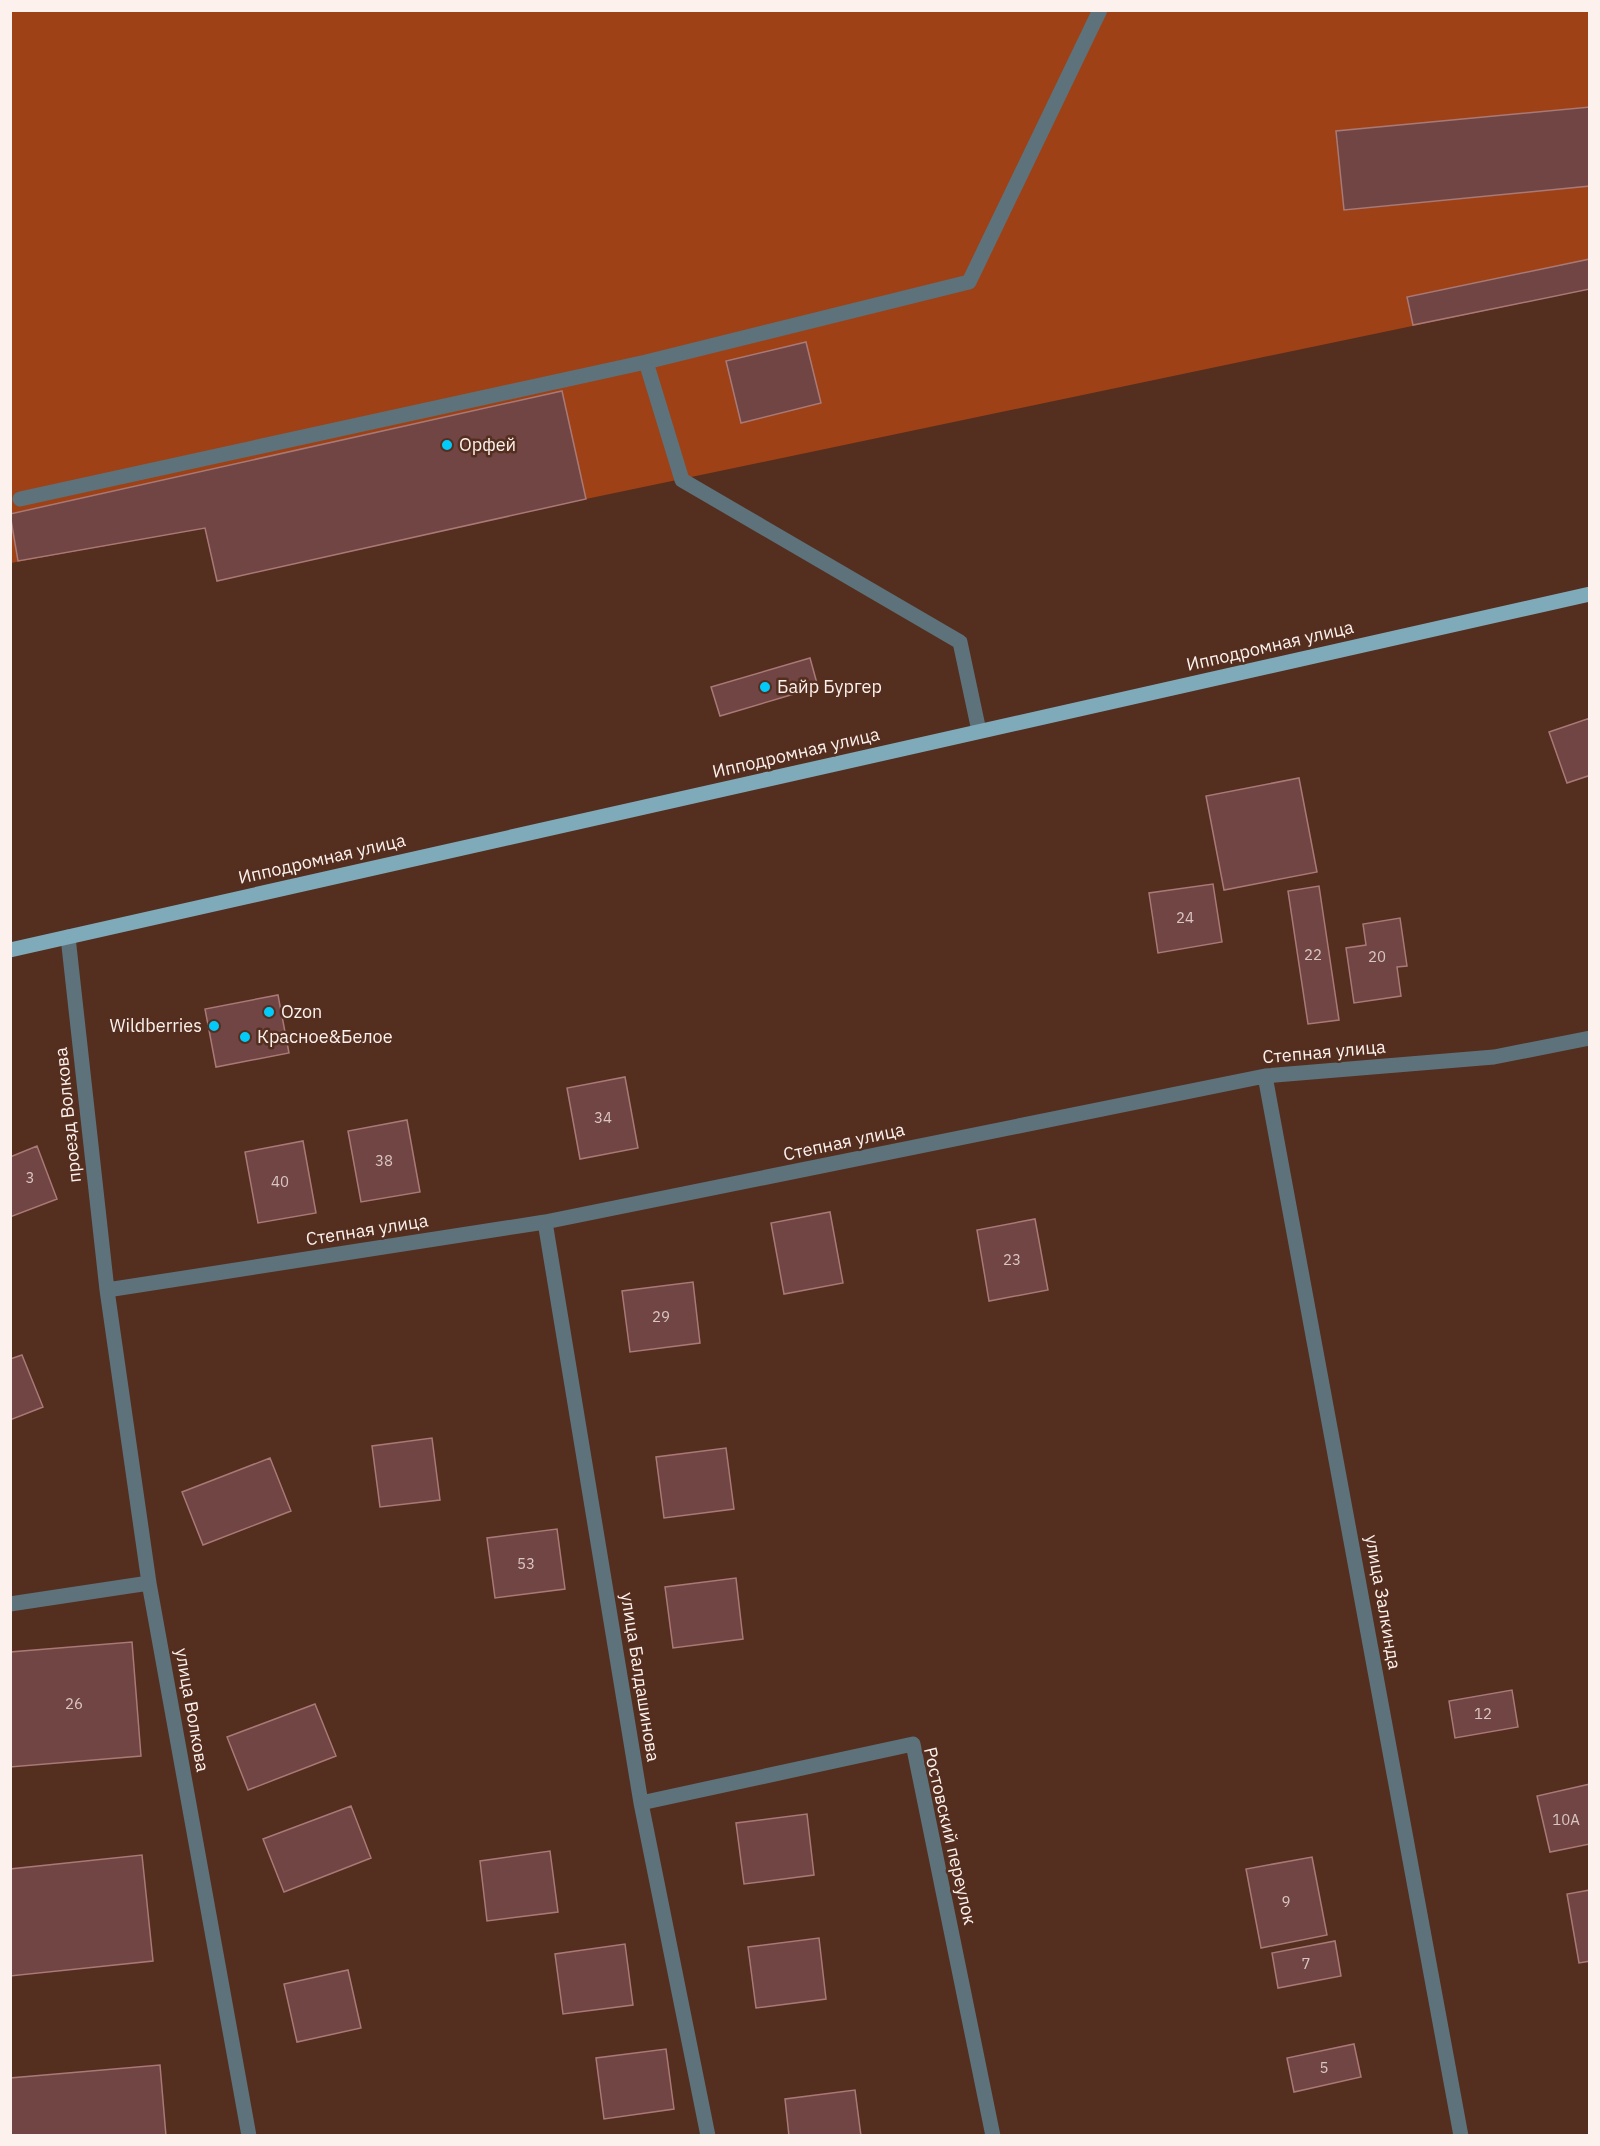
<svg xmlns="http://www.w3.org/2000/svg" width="1600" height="2146" font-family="'IBM Plex Sans',sans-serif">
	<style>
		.green { fill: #9e4116 }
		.building { fill: #714543; stroke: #a97976; stroke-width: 1.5 }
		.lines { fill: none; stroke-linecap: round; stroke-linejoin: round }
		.minor { stroke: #5d727a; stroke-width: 15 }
		.major { stroke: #7eaaba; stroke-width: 15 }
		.poi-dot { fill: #02cbf9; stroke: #542e1f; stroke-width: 2 }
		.labels { text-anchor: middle; stroke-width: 5; stroke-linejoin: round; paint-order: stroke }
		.number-label { font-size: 15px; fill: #d9c6c2 }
		.poi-label { font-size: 18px; fill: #fcf1ed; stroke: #542e1f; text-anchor: start }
		.street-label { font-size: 18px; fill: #fcf1ed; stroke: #542e1f }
	</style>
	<rect width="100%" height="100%" fill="#542e1f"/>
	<path class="green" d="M11,11H1589V289L586,499L205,528L11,563Z"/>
	<path class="building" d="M1590,107V186L1344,210L1336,131Z
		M1590,259V289L1413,325L1407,297Z
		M806,342L821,403L741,423L726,361Z
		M562,391L586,499L217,581L205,528L18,561L10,514Z
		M810,658L818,687L720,716L711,687Z
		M1590,718V780L1588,776L1567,783L1549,732Z
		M1299,778L1317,872L1224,890L1206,796Z
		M1213,884L1222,942L1158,953L1149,893Z
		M1319,886L1339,1020L1308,1024L1288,891Z
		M1400,918L1407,966L1397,967L1401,996L1354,1003L1346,948L1366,945L1363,924Z
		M278,995L289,1053L216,1067L205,1009Z
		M625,1077L638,1148L580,1159L567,1088Z
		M407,1120L420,1192L361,1202L348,1131Z
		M303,1141L316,1213L258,1223L245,1152Z
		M37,1146L57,1199L10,1217V1157Z
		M830,1212L843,1283L784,1294L771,1223Z
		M1035,1219L1048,1290L989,1301L977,1230Z
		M693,1282L700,1343L630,1352L622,1291Z
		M22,1355L43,1407L10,1420V1359Z
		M432,1438L440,1500L380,1507L372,1446Z
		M726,1448L734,1509L664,1518L656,1457Z
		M270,1458L291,1511L203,1545L182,1492Z
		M557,1529L565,1589L495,1598L487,1538Z
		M736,1578L743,1639L673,1648L665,1587Z
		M132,1642L141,1756L10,1767V1652Z
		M1512,1690L1518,1727L1455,1738L1449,1701Z
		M315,1704L336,1756L248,1790L227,1737Z
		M1590,1784V1844L1550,1852L1537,1796Z
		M351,1806L371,1858L284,1892L263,1839Z
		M807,1814L814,1875L744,1884L736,1823Z
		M550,1851L558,1912L487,1921L480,1861Z
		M142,1855L153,1961L10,1976V1869Z
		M1312,1857L1327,1935L1261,1948L1246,1869Z
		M1590,1890V1961L1579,1963L1567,1894Z
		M819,1938L826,1999L756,2008L748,1947Z
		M1335,1941L1341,1976L1278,1988L1272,1953Z
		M625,1944L633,2005L563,2014L555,1954Z
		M348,1970L361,2028L297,2042L284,1984Z
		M1354,2044L1361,2077L1294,2092L1287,2058Z
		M666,2049L674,2109L604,2119L596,2058Z
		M160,2065L166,2136H10V2078Z
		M855,2090L861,2136H789L785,2099Z"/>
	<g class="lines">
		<path class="minor" d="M646,362L969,282L1100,10
			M20,499L646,362L682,480L960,642L979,731
			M68,937L107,1290L149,1583L249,2136
			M1265,1076L1461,2136
			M545,1222L641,1803L708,2136
			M107,1290L545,1222L1265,1076L1494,1057L1590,1038
			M10,1604L149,1583
			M641,1803L913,1744L993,2136"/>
		<path class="major" d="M10,950L1590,594"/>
	</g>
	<g class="poi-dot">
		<circle cx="447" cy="445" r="6"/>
		<circle cx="765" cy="687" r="6"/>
		<circle cx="269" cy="1012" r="6"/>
		<circle cx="214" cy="1026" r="6"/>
		<circle cx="245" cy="1037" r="6"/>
	</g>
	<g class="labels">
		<g class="number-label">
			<text x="1185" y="923">24</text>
			<text x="1313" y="960">22</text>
			<text x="1377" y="962">20</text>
			<text x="603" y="1123">34</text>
			<text x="384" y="1166">38</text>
			<text x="30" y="1183">3</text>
			<text x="280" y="1187">40</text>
			<text x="1012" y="1265">23</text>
			<text x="661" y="1322">29</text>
			<text x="526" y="1569">53</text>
			<text x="74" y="1709">26</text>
			<text x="1483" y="1719">12</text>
			<text x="1566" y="1825">10А</text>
			<text x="1286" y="1907">9</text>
			<text x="1306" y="1969">7</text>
			<text x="1324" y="2073">5</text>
		</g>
		<g class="poi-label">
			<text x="459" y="451">Орфей</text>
			<text x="777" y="693">Байр Бургер</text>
			<text x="281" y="1018">Ozon</text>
			<text x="202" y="1032" text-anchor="end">Wildberries</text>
			<text x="257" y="1043">Красное&amp;Белое</text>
		</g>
		<g class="street-label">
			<text transform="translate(1270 646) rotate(-13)" y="6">Ипподромная улица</text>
			<text transform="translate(796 753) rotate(-13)" y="6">Ипподромная улица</text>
			<text transform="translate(322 859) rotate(-13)" y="6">Ипподромная улица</text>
			<text transform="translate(1324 1052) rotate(-5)" y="6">Степная улица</text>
			<text transform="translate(68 1115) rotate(-96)" y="6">проезд Волкова</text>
			<text transform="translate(844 1142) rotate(-12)" y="6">Степная улица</text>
			<text transform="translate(367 1230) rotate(-9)" y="6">Степная улица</text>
			<text transform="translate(1383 1602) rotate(80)" y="6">улица Залкинда</text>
			<text transform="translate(640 1677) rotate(81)" y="6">улица Балдашинова</text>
			<text transform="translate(192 1710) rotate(80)" y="6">улица Волкова</text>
			<text transform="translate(950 1836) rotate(77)" y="6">Ростовский переулок</text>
		</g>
	</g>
	<rect width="1600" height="2146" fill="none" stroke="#fcf1ed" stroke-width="24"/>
</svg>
